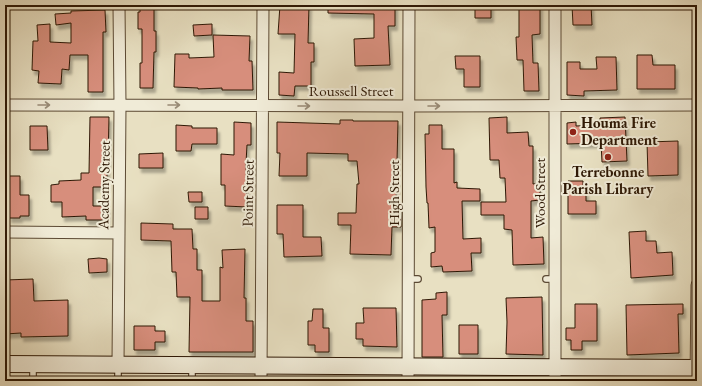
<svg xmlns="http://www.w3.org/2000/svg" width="702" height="386" font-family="'EB Garamond',serif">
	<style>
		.building { fill: #d78e7b; stroke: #2e1805; filter: url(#shadow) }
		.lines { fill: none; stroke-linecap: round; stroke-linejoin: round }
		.service-casing { stroke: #5c4a34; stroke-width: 8 }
		.minor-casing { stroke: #5c4a34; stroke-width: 13 }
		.secondary-casing { stroke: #2e1805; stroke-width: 18 }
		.service { stroke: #f0ebd7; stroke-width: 5.5 }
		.minor { stroke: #f0ebd7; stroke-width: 11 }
		.secondary { stroke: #f0ebd7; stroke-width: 16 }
		.oneway { stroke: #998c78 }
		.poi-dot { fill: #8f2418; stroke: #f0ebd7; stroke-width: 1.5 }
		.labels { text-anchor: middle; stroke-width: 4; stroke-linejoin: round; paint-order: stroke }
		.street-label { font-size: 15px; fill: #2e1805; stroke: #f0ebd7 }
		.poi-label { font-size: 15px; font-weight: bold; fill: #2e1805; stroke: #f0ebd7; text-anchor: start }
	</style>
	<defs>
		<filter id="shadow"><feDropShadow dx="2.5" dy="4.5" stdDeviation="1" flood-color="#0004"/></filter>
	</defs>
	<rect width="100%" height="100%" fill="#e8e0c2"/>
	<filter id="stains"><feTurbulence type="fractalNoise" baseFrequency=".005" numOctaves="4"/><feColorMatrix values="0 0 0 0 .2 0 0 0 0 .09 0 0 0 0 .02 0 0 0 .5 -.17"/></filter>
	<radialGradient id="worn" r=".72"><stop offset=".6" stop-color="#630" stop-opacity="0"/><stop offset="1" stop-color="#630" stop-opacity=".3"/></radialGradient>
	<path class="building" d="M140,5H154V31H156V52H154L153,88H140V63H142V29H138V12H140Z
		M280,5H309L308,43H314V62H311V86H295L294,96L279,95V72L294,73L295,34H278Z
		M328,5H395V26H388L390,65L355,66L354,39L374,38V14L328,13Z
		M475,5H491V18H475Z
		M519,5H540V34L532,35L533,63H538L539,91H524L523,60H517L516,37H519Z
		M572,5H591L592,25H573Z
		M105,10L106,32H103V92H88V55H70L69,70L62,69L61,84L38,83L39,71L32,70L33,41H38L37,25L50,24V42L71,43V23L56,25L55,14L71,13V11Z
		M212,24V35L194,36L193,25Z
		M213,35L250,36L249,61H252L253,90H222V88L198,89V88L174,87L175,54H189V58L214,57Z
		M637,55H652L653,65H675V89H637Z
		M455,56H480V87H464V69H456Z
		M596,57H616L617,90L584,91V96L567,95V62H580V69H597Z
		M90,117H109L108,164H107V187H93V206H107V220H86V216L62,217V202H51V185L59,184V181L81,180V173H89Z
		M507,117V133L528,132L529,146H533V184L540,183V200L531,201V238L543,237L544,264L513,265L512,230L504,229V215H481V202H506L505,178H500L499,160H490L489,118Z
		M625,117L627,161L602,162L601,143L567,144V123L576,122V126L600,125V118Z
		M340,120H353V121H398L396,202H400L401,227H392L391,255L350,254L351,225H338V213H356L357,184H359L357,161H348V154L307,153V176H279L280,153H277V122L340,124Z
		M234,122L251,123V145H247L246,163L247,207L225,206V185H221V154L234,155Z
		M176,125L192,126V128H217V144H192L191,151H176Z
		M429,125H442V149H454V183L457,182V188L480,189V201H462L463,239L481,238V253H471L472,271L443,272L442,266L431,267V253L435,252V227L429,228L428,203H427L426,187L425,134H429Z
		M30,126H47L48,150H30Z
		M678,141V175L648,176L647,142Z
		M163,153V168H139V154Z
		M5,176H20V195H29V216H20V218H9V208H5Z
		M568,181H583V192H586V201H596V214H568Z
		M188,192H202V202H189Z
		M277,205H303V237H321L322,256L284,257L283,234H277Z
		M195,207H208V219H195Z
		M141,223L173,224V229H192L193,249H197V270H202V301H220V267L223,268L222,250L245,249L244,298H246V321H253V352H189L190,297H177L176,272H172L171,241L141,240Z
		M646,231V241H656L657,253L672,252L673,275L631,278L629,232Z
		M99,258L107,259V272L89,273L88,259Z
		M33,279L34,301L68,300V336L21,337V333L5,334V280Z
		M447,292V315H442L443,357H422V300L436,299V293Z
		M542,297L543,355L506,354L507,322L506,298Z
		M575,304H597V341H582V350H571V340H566V328H575Z
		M683,304V314H678L679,353L627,355L626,305Z
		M363,308H396L397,347L363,346V339H356V323H364Z
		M313,309H323V328H329V352H315V345H308V321H312Z
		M459,325H478V354H459Z
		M134,326H155V331H165V342H155V350H134Z"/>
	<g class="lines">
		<g class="service-casing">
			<path id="service" d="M409,279H418
				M546,279H555
				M33,365V381
				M118,367V381
				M192,381V366"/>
		</g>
		<g class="minor-casing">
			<path id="minor" d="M5,105L410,106L697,105
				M5,232L119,233
				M118,365L120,105L119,5
				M261,381L263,5
				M408,381L409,5
				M555,381V5
				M696,381L697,285"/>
		</g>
		<g class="secondary-casing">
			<path id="secondary" d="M5,364L697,368"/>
		</g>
		<use href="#service" class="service"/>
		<use href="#minor" class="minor"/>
		<use href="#secondary" class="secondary"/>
	</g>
	<defs><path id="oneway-shaft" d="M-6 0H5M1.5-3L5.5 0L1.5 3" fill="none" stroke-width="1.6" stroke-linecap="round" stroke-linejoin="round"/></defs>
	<g class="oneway">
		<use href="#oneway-shaft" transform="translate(44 105)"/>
		<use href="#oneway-shaft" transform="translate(174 105)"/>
		<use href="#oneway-shaft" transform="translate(304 106)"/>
		<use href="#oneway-shaft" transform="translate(434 106)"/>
	</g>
	<g class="poi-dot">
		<circle cx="573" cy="132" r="4"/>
		<circle cx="608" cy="157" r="4"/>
	</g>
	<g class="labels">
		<g class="street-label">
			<text x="351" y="96">Roussell Street</text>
			<text transform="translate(104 185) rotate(-89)" y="5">Academy Street</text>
			<text transform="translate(248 193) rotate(-89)" y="5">Point Street</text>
			<text transform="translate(394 193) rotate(-90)" y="5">High Street</text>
			<text transform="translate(540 193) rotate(-90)" y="5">Wood Street</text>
		</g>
		<g class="poi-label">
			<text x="581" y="128">Houma Fire<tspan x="581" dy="17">Department</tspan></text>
			<text x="608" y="177" text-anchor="middle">Terrebonne<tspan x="608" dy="17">Parish Library</tspan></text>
		</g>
	</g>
	<rect width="702" height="386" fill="none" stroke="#e8e0c2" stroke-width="20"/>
	<rect x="6" y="6" width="690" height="374" fill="none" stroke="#2e1805" stroke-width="2"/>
	<rect x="10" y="10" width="682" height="366" fill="none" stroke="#2e1805"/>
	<rect width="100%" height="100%" filter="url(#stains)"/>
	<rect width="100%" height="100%" fill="url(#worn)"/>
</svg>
